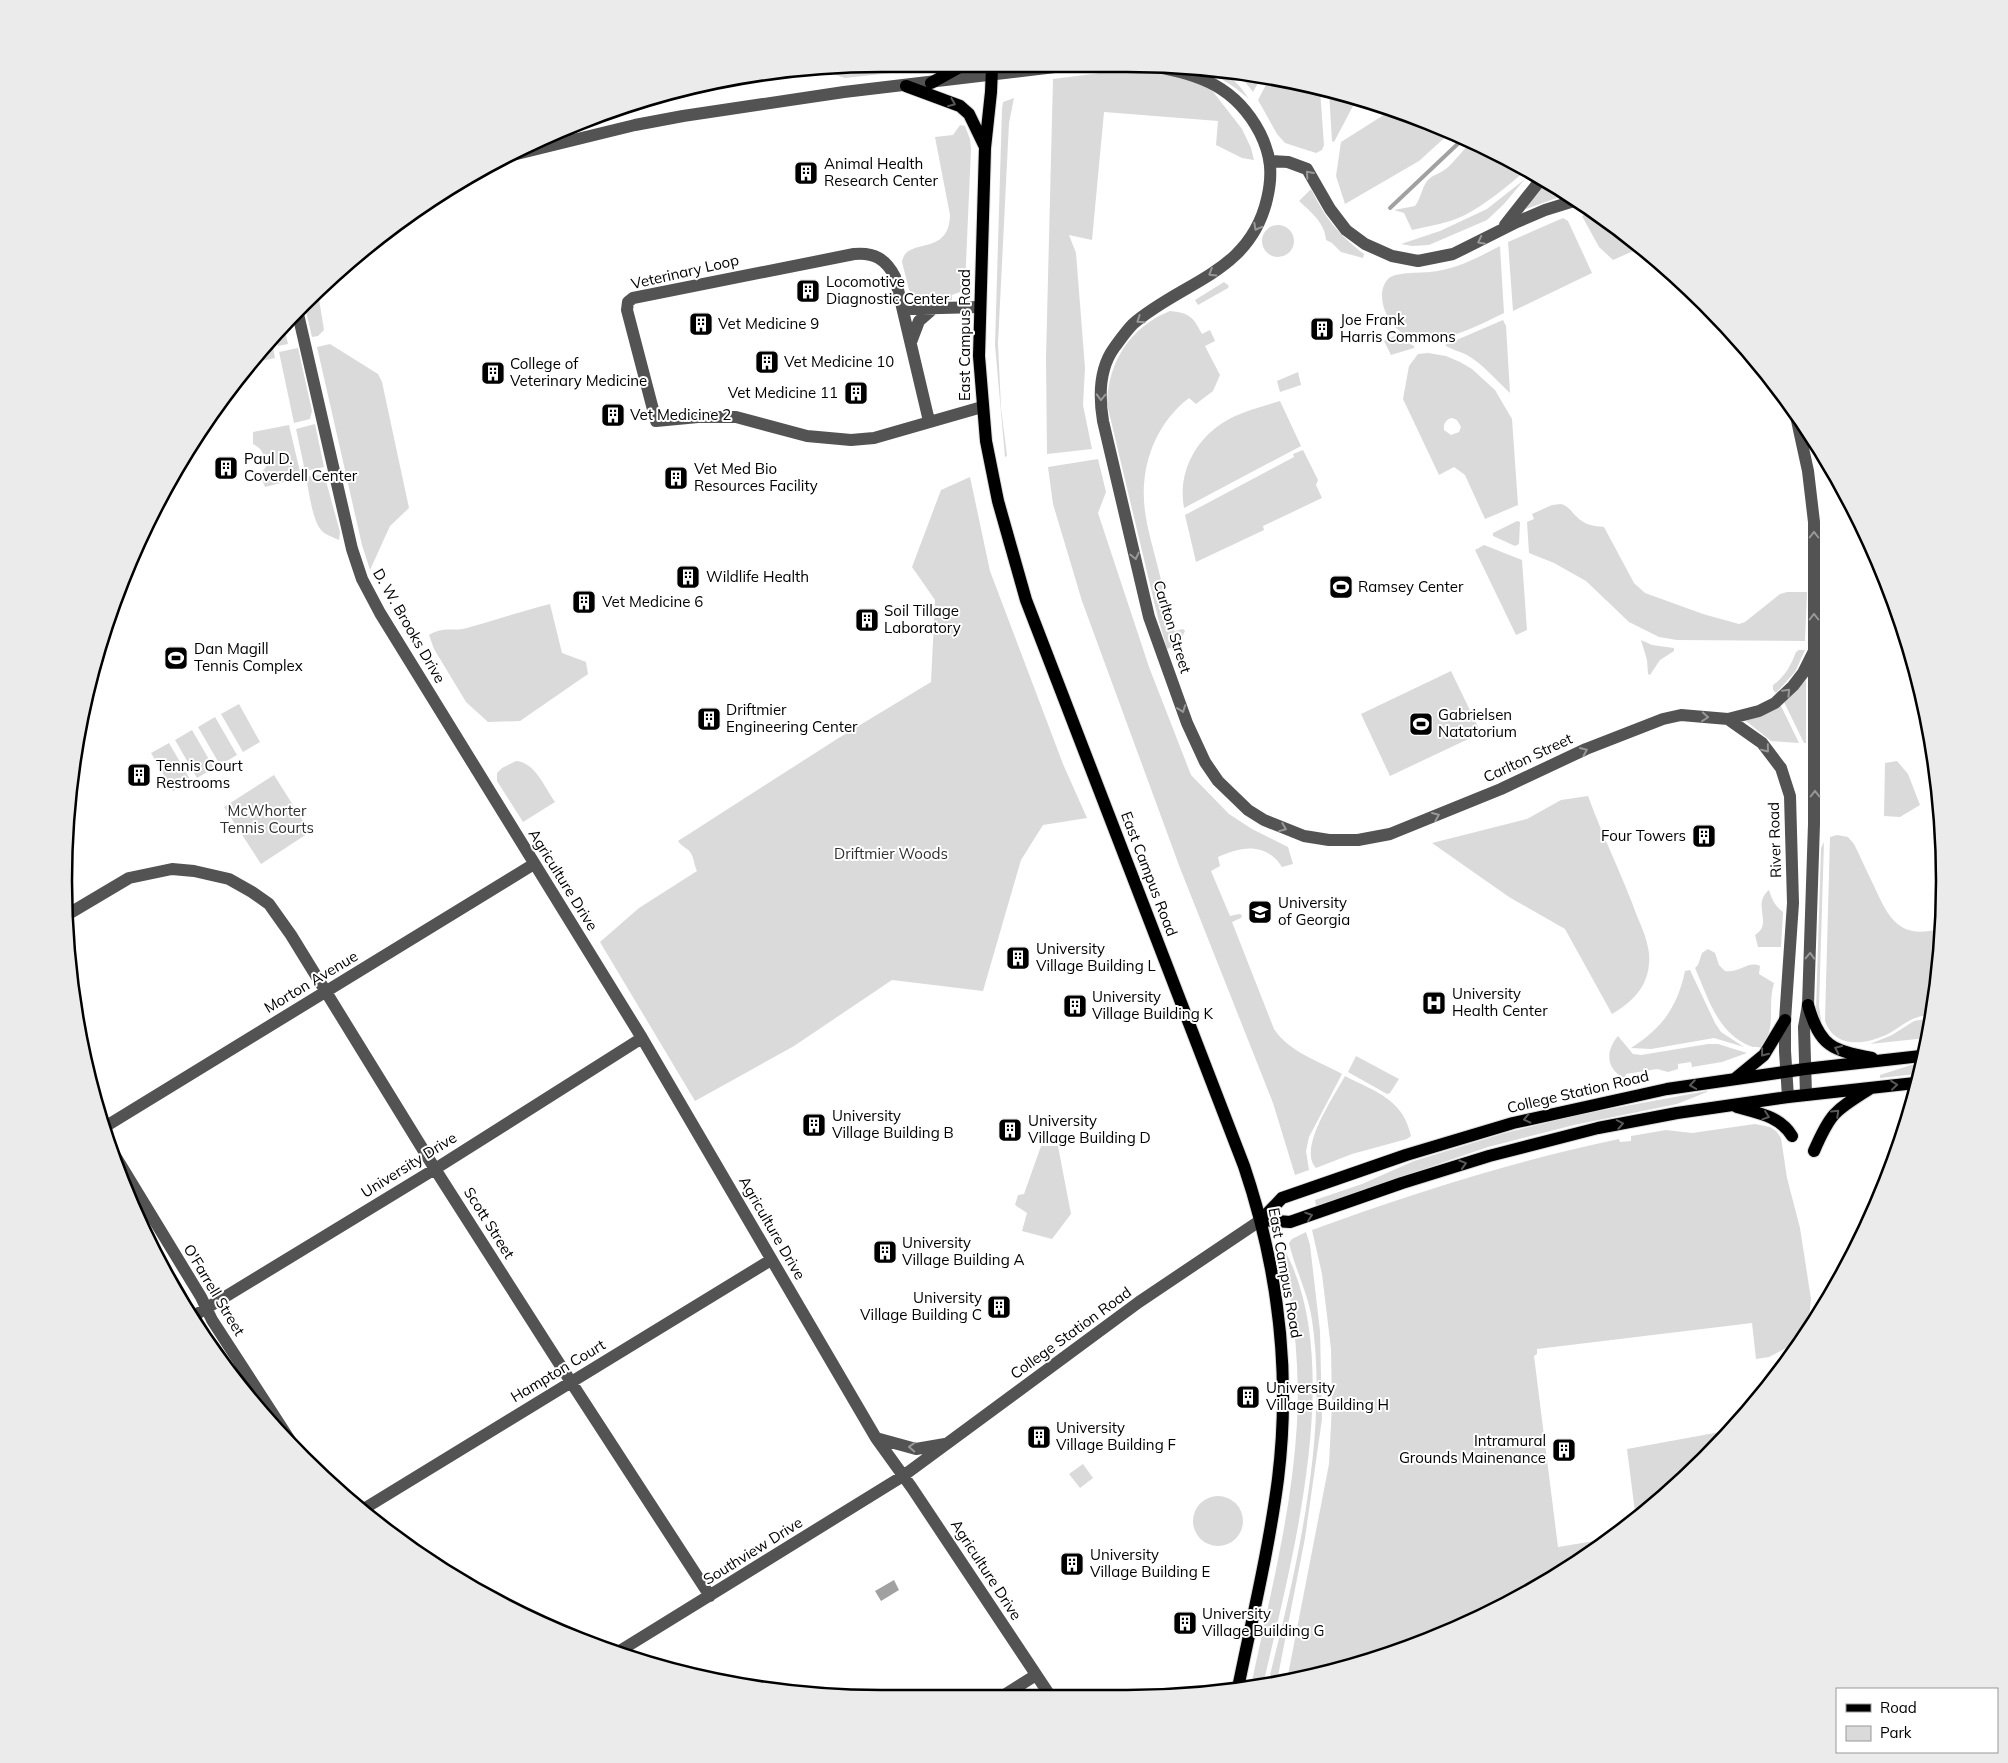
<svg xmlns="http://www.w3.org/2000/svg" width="2008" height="1763" font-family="Mulish,sans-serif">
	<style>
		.green { fill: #dadada; fill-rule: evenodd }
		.water { fill: #a1a1a1 }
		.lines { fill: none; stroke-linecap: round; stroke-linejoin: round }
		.stream { stroke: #a1a1a1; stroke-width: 4 }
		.major-casing { stroke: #dbdbdb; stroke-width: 14 }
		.minor { stroke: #535353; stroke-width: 12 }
		.major { stroke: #000; stroke-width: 12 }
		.oneway { stroke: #595959 }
		.oneway2 { stroke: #989898 }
		.labels { text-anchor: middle; stroke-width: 4; stroke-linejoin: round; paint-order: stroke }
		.poi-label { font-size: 15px; fill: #000; stroke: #fff; text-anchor: start }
		.street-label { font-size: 15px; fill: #000; stroke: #fff }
		.park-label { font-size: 15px; fill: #313131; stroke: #fff }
		.rim { fill: none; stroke: #000; stroke-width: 2.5 }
	</style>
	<rect width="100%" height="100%" fill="#fff"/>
	<path class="green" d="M1197,68C1224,71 1234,76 1249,99C1233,85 1218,75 1197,68Z
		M889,69L891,73L845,78L831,73L834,70Z
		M1116,71H1150L1181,77L1211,89L1242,129L1251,148L1254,160L1242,158L1216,145L1218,121L1104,112L1092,240L1069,235L1076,253L1085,368L1083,405L1092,449L1047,454L1046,358L1053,79Z
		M1238,73L1262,76L1253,92Z
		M1270,77L1286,79L1320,90L1324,145L1322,150L1316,153L1285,143L1277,134L1258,100Z
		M1329,92L1358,101L1353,106L1334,142L1332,141Z
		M1014,98L1009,123L998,343L1001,408L1007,456L1005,457L995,345L1002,109L1003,102Z
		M1390,111L1439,126L1451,132L1419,161L1345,204L1336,176L1341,142Z
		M960,125L965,126L970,139L971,149L965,286L960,292L952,295V300L916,298L909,290L902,262C906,236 949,258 950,215L935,137L953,135Z
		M1471,142L1527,169C1508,186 1487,203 1465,215C1449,223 1430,226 1412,230L1404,213L1394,210L1415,206C1421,198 1421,190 1427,181C1433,174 1440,174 1447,168C1455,161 1463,150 1471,142Z
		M1525,179L1504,204L1487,220L1429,245L1412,246L1401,244L1440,231L1487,209Z
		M1545,180L1565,195L1526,209L1525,208Z
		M1311,189C1326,219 1337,233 1364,254L1363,258L1341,252L1332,243L1326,240C1325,223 1311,212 1299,201Z
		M1590,212L1640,248L1613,260L1599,247L1582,216Z
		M1563,218L1568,221L1592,273L1513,311L1508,242Z
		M1262 241a16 16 0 1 1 32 0a16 16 0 1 1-32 0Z
		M1500,246L1504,313C1469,330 1408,364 1385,311C1381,300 1380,288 1388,279C1394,272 1420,273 1429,272C1455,270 1477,258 1500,246Z
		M1224,282L1229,286L1228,288L1198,305L1195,300Z
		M318,293L324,330L318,336L312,337L305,307Z
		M1170,311C1190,313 1193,317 1202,334L1210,330L1215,341L1205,346L1220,375L1213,391L1196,404L1189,398C1155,424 1139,468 1145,511C1147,527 1152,544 1156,560C1162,584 1168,607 1174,631L1183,629L1185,631L1178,645L1167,649L1158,618L1107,404C1108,362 1130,327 1170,311Z
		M1503,320L1506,326L1510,393C1496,380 1484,365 1467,355C1460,351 1451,350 1445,345Z
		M289,323L291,330L285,331L288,344L278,346L276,337Z
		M1394,336L1414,346V348L1391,355L1384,341Z
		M272,342L275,358L256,362L254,361Z
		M330,344L378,374L382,382L409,508L390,526L370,570L362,545L317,347Z
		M298,348L312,411L310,419L294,423L279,352Z
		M1428,353L1446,356L1460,362L1472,369L1495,390L1512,419L1518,505L1485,519L1465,475L1454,467L1439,475L1403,399L1409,366L1418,354ZM1452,418L1457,420L1461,427L1459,432L1451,435L1444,430C1443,424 1446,419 1452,418Z
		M1298,372L1301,385L1280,392L1277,381Z
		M1280,401L1301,446L1184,508C1177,470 1198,434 1233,417C1248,410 1264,406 1280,401Z
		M315,424L324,467L305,471L296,429Z
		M289,425L301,476L300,478L265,487L260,474L266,467C264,455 264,450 253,444V432Z
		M1303,450L1318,480L1316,485L1322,498L1263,526L1264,530L1196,562L1185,515L1294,457L1293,454Z
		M1098,459L1106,492L1098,513L1149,667L1191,775L1229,814L1252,829L1288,847L1293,864L1282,867C1266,842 1241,846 1218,857L1220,866L1211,871L1230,916L1239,914L1242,915L1241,918L1232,922L1274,1029C1289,1052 1319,1061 1342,1074L1309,1137L1306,1151L1309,1170L1295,1175L1273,1103L1180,868L1082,601L1053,504L1048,467Z
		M324,474L340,532L339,540C333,537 325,535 321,530C312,519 309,491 306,477Z
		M970,477L990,571L1063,764L1087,818L1043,825L1021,860L983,991L892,980L794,1046L695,1101L600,942L639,908L697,871C694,865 694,857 690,852C686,847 682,847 678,841L837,739L931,682L935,600L912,567L941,490Z
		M1561,504C1569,506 1571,512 1577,517C1585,525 1593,526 1604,527L1634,583L1645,593L1703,614L1739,624L1745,622L1780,594L1787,592H1807L1805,641L1677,640L1659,637L1629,622L1586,581L1554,563L1529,553L1527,522L1534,519L1532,514L1552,505Z
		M1517,521L1520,522L1519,544L1515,546L1493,536V533Z
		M1484,545L1522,560L1527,630L1516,635L1475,550Z
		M550,604L562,653L586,662L588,674L520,721L488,722L466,702L434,649L429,635C445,626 451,632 467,628C495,620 522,611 550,604Z
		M1641,640L1652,645L1674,648V651L1660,660L1650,675L1648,674L1647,660Z
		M1799,650H1805L1795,672L1776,693L1773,690V685C1785,677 1791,665 1796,652Z
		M1451,671L1481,733L1390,776L1361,714Z
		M1806,680V743H1804L1784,702Z
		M239,704L260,742L243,752L221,714Z
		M1780,705L1782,708L1799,743L1771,741L1746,721Z
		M215,717L237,755L220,765L198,727Z
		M192,730L214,768L197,778L175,740Z
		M169,743L191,781L173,791L151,753Z
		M516,761C535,762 545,788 555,802L523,822L497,781V773L502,768Z
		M1897,761L1908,774L1920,805L1900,817L1884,816L1885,763Z
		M274,775L310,832L261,864L224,807Z
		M1588,796C1603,837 1622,875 1637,916C1643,930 1651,948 1649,964C1647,988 1632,1002 1612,1014L1565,929L1509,897L1432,843L1527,819L1561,800Z
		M1837,835L1848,837L1854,844C1861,858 1867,872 1874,886C1888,917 1899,940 1939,929L1937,988L1931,1016C1913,1014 1903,1026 1888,1034C1865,1045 1835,1049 1825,1021L1830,837Z
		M1824,842L1819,1006L1821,1020L1818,1021L1816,1011L1821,848Z
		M1769,890C1772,900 1775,906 1783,912L1781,947H1758L1755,935C1774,923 1751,905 1769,890Z
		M1708,949L1715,953L1719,965L1725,971C1740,973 1748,960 1760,966L1759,974L1774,983C1767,1007 1777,1025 1762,1048C1757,1046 1754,1048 1750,1046C1717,1033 1708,997 1695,968L1698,965L1702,953Z
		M1690,970L1715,1023L1721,1032L1744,1047L1714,1038L1651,1049L1631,1048C1662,1028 1677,1008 1685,971Z
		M1925,1019H1930L1926,1038L1870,1044L1892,1035L1914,1021Z
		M1618,1036L1633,1054L1641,1055L1708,1044H1718L1747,1053L1722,1062L1692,1067L1691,1062L1678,1064V1069L1668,1072L1657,1069L1626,1074L1625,1078C1606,1070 1605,1051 1618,1036Z
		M1356,1056L1399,1079L1390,1093L1387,1094L1348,1072Z
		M1920,1064L1917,1074L1880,1078V1075L1911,1065Z
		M1345,1076C1376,1092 1403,1099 1411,1136L1407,1139L1352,1154L1316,1168C1297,1149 1335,1095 1345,1076Z
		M1707,1091V1092L1677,1104L1574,1125L1488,1147L1316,1206L1315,1200L1362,1184L1414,1161L1505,1133L1582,1114Z
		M1755,1124L1770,1127L1776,1131L1781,1138L1787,1178L1800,1228L1811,1299L1808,1328L1798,1342L1769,1357L1756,1359L1752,1323L1537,1349V1354L1534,1356L1558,1547L1594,1541L1592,1551L1488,1615L1338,1671L1287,1680L1329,1464L1332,1404L1331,1349L1322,1274L1312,1230C1413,1193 1514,1161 1619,1139L1620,1142L1631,1141V1136L1666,1130L1692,1133Z
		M1041,1146H1058L1071,1214L1052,1239L1022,1231L1027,1213L1015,1205L1018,1195L1024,1194Z
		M1306,1232L1310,1245L1320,1331L1322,1419L1305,1538L1277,1681L1268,1683C1296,1572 1329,1433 1312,1320C1308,1293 1295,1269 1289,1243L1292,1239Z
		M1284,1249C1345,1359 1294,1551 1267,1668L1263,1684L1251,1686C1269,1599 1292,1512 1297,1423C1300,1368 1294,1312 1283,1257Z
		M1731,1430L1636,1520L1627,1449Z
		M1083,1464L1093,1478L1080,1488L1069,1474Z
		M1193 1521a25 25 0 1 1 50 0a25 25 0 1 1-50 0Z"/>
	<path class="water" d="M894,1580L899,1590L881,1601L875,1591Z"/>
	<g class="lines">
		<path class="stream" d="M1390,208L1464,138"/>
		<g class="major-casing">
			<path id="major" d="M992,68L991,92L985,148L979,356L986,441L998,501L1026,600L1244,1166C1278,1267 1291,1373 1278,1479C1269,1549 1252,1619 1238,1688
				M931,83L958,68
				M906,86L960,106L969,114L984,145
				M1808,1005C1820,1047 1832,1050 1872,1058
				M1736,1078L1764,1055L1785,1020
				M1737,1107C1758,1113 1780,1116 1792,1136
				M1814,1151C1830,1114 1834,1111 1868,1090
				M1261,1220L1282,1198L1406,1155L1513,1123L1667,1089L1805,1069L1921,1056
				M1261,1220L1290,1222L1402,1183L1489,1156L1598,1128L1677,1113L1788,1097L1915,1083"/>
		</g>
		<path class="minor" d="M1152,66C1200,74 1236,87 1260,133C1271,155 1273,174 1267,199C1250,273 1183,281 1133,324C1126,331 1120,340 1114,348C1099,369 1099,397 1103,421L1149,617L1187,723L1205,762L1218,781L1248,810L1264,820L1304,836L1329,840H1358L1390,834L1501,789L1586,749L1663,719L1681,715L1728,719L1759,711L1775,703L1793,686L1803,673L1814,651
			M504,157L635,125L683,116L844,92L1055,67
			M1271,161L1288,162L1307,169L1330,209L1346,230L1365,244L1392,256L1418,261L1453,254L1517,222L1545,210L1574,201
			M1505,225L1542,178
			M903,309L979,307
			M298,314L352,549L362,579L380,613L642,1038L876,1438L912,1488L1051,1697
			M911,342L919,321L935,307
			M1796,416L1808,471L1814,522V824L1808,1005L1804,1027L1806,1095
			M929,421L895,277C886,259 874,252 854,254L633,298L628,302L627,310L656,421L698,417H736L807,436L851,440L874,438L982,407
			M1728,719L1762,743L1781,768L1790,796L1793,903L1785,1020V1051L1788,1097
			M65,916L129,878L172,869L194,871L229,879L252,892L269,904L291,935L435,1169L571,1382L710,1596
			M103,1128L534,864
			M111,1149L201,1297L212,1320L293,1445
			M192,1317L435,1169L642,1038
			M876,1438L916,1449L945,1444
			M362,1510L771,1260
			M618,1652L903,1476L1139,1302L1261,1220
			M1001,1697L1036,1675"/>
		<use href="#major" class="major"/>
	</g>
	<defs><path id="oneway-chevron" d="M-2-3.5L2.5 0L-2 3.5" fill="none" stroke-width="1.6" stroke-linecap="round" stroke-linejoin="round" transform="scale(1.25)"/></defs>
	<g class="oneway">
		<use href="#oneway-chevron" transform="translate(952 103) rotate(22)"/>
		<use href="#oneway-chevron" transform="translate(1838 1049) rotate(-155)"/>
		<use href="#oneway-chevron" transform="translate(1764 1053) rotate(129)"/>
		<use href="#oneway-chevron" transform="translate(1693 1085) rotate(171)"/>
		<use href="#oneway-chevron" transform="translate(1894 1085) rotate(-6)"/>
		<use href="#oneway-chevron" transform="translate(1836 1113) rotate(-44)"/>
		<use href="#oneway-chevron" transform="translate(1766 1116) rotate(19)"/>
		<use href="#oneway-chevron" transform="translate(1527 1119) rotate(167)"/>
		<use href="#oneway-chevron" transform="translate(1620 1124) rotate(-11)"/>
		<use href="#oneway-chevron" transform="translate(1463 1164) rotate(-17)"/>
		<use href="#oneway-chevron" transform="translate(1309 1216) rotate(-19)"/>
	</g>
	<g class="oneway2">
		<use href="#oneway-chevron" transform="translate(1309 174) rotate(-132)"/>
		<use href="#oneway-chevron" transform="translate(1257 227) rotate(118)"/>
		<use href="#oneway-chevron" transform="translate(1481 241) rotate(153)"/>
		<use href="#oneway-chevron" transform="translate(1212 273) rotate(148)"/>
		<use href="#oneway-chevron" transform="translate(1140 320) rotate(146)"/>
		<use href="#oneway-chevron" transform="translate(1101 397) rotate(91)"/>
		<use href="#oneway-chevron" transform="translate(1814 535) rotate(-90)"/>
		<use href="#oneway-chevron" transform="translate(1135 556) rotate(77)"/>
		<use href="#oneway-chevron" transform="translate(1814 617) rotate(-90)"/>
		<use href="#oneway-chevron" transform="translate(1787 692) rotate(-46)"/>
		<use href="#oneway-chevron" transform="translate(1182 709) rotate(70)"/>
		<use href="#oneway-chevron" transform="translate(1705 717) rotate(5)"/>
		<use href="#oneway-chevron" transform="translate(1766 749) rotate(51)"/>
		<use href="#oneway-chevron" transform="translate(1584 751) rotate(-24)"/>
		<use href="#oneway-chevron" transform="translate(1815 794) rotate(-90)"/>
		<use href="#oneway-chevron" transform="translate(1436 816) rotate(-23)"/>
		<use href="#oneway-chevron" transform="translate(1283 828) rotate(22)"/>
		<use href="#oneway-chevron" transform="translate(1810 956) rotate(-88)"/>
		<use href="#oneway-chevron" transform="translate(912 1447) rotate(-177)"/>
	</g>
	<defs>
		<g id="building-square" transform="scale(1.25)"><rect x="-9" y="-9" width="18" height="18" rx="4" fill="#000" stroke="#fff"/><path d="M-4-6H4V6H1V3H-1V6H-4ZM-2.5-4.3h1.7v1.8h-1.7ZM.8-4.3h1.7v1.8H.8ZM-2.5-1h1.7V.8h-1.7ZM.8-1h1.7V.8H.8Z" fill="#fff"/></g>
		<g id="stadium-square" transform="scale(1.25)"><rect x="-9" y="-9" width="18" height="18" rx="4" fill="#000" stroke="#fff"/><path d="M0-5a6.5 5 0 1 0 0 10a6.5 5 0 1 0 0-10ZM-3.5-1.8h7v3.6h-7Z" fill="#fff"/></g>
		<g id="university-square" transform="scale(1.25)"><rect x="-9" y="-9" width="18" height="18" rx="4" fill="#000" stroke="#fff"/><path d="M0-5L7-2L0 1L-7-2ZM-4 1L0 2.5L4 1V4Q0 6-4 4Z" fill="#fff"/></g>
		<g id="hospital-square" transform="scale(1.25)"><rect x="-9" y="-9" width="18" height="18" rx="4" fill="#000" stroke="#fff"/><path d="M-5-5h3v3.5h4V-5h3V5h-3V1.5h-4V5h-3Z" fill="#fff"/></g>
	</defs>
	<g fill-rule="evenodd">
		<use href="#building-square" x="806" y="173"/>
		<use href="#building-square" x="808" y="291"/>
		<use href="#building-square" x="701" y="324"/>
		<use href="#building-square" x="1322" y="329"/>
		<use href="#building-square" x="767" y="362"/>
		<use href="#building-square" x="493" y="373"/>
		<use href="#building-square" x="856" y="393"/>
		<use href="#building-square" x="613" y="415"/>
		<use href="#building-square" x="226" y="468"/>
		<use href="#building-square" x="676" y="478"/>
		<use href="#building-square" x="688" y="577"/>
		<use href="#stadium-square" x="1341" y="587"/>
		<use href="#building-square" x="584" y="602"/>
		<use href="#building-square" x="867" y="620"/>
		<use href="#stadium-square" x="176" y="658"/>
		<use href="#building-square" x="709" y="719"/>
		<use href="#stadium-square" x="1421" y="724"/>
		<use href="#building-square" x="139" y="775"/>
		<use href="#building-square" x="1704" y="836"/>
		<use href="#university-square" x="1260" y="912"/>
		<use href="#building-square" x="1018" y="958"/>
		<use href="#hospital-square" x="1434" y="1003"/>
		<use href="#building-square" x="1075" y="1006"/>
		<use href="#building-square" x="814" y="1125"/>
		<use href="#building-square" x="1010" y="1130"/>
		<use href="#building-square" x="885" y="1252"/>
		<use href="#building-square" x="999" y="1307"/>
		<use href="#building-square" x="1248" y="1397"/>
		<use href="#building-square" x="1039" y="1437"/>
		<use href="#building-square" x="1564" y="1450"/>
		<use href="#building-square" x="1072" y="1564"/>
		<use href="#building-square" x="1185" y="1623"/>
	</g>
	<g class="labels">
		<g class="poi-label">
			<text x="824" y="169">Animal Health<tspan x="824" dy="17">Research Center</tspan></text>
			<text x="826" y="287">Locomotive<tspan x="826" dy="17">Diagnostic Center</tspan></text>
			<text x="1340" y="325">Joe Frank<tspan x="1340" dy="17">Harris Commons</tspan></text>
			<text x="718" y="329">Vet Medicine 9</text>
			<text x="784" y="367">Vet Medicine 10</text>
			<text x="510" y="369">College of<tspan x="510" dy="17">Veterinary Medicine</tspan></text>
			<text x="838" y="398" text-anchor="end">Vet Medicine 11</text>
			<text x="630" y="420">Vet Medicine 2</text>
			<text x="244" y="464">Paul D.<tspan x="244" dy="17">Coverdell Center</tspan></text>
			<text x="694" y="474">Vet Med Bio<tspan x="694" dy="17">Resources Facility</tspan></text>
			<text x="706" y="582">Wildlife Health</text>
			<text x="1358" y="592">Ramsey Center</text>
			<text x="602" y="607">Vet Medicine 6</text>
			<text x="884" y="616">Soil Tillage<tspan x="884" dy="17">Laboratory</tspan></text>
			<text x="194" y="654">Dan Magill<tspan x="194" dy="17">Tennis Complex</tspan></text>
			<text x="726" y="715">Driftmier<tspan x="726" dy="17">Engineering Center</tspan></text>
			<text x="1438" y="720">Gabrielsen<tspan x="1438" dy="17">Natatorium</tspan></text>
			<text x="156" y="771">Tennis Court<tspan x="156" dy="17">Restrooms</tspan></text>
			<text x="1686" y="841" text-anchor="end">Four Towers</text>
			<text x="1278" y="908">University<tspan x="1278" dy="17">of Georgia</tspan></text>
			<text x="1036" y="954">University<tspan x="1036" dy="17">Village Building L</tspan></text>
			<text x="1452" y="999">University<tspan x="1452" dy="17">Health Center</tspan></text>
			<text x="1092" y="1002">University<tspan x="1092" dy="17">Village Building K</tspan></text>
			<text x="832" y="1121">University<tspan x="832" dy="17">Village Building B</tspan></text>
			<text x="1028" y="1126">University<tspan x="1028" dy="17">Village Building D</tspan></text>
			<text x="902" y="1248">University<tspan x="902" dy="17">Village Building A</tspan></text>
			<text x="982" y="1303" text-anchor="end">University<tspan x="982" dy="17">Village Building C</tspan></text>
			<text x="1266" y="1393">University<tspan x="1266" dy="17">Village Building H</tspan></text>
			<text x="1056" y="1433">University<tspan x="1056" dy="17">Village Building F</tspan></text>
			<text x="1546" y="1446" text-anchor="end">Intramural<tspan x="1546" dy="17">Grounds Mainenance</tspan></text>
			<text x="1090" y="1560">University<tspan x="1090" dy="17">Village Building E</tspan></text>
			<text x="1202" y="1619">University<tspan x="1202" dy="17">Village Building G</tspan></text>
		</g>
		<g class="street-label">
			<text transform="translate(685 272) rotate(-13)" y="5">Veterinary Loop</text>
			<text transform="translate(965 335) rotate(-90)" y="5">East Campus Road</text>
			<text transform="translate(409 626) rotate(60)" y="5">D. W. Brooks Drive</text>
			<text transform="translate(1172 627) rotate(73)" y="5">Carlton Street</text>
			<text transform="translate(1528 758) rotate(-25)" y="5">Carlton Street</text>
			<text transform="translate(1775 840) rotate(-92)" y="5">River Road</text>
			<text transform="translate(1149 874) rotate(69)" y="5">East Campus Road</text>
			<text transform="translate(563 880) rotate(58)" y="5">Agriculture Drive</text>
			<text transform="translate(311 982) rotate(-31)" y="5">Morton Avenue</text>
			<text transform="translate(1578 1092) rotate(-13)" y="5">College Station Road</text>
			<text transform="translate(409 1165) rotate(-32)" y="5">University Drive</text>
			<text transform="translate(489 1223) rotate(58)" y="5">Scott Street</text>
			<text transform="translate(772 1228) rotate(60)" y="5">Agriculture Drive</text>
			<text transform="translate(1285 1273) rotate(80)" y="5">East Campus Road</text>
			<text transform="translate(214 1290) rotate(59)" y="5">O'Farrell Street</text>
			<text transform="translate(1071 1333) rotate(-36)" y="5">College Station Road</text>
			<text transform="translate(558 1371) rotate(-31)" y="5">Hampton Court</text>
			<text transform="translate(753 1551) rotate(-32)" y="5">Southview Drive</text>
			<text transform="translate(986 1570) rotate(57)" y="5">Agriculture Drive</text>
		</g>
		<g class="park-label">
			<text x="267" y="816">McWhorter<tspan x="267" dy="17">Tennis Courts</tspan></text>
			<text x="891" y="859">Driftmier Woods</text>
		</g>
	</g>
	<path d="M0 0H2008V1763H0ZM881 72H1127A809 809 0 0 1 1936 881V881A809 809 0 0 1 1127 1690H881A809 809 0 0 1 72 881V881A809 809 0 0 1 881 72Z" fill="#ebebeb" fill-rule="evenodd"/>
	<path class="rim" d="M881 72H1127A809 809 0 0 1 1936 881V881A809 809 0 0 1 1127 1690H881A809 809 0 0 1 72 881V881A809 809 0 0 1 881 72Z"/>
	<rect x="1836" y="1688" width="162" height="65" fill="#ffffff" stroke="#999999"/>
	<rect x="1846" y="1704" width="25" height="8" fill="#000000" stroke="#999999"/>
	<text x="1880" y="1713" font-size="15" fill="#000000">Road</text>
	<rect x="1846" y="1726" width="25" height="15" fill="#dadada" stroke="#999999"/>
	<text x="1880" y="1738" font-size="15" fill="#000000">Park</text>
</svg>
